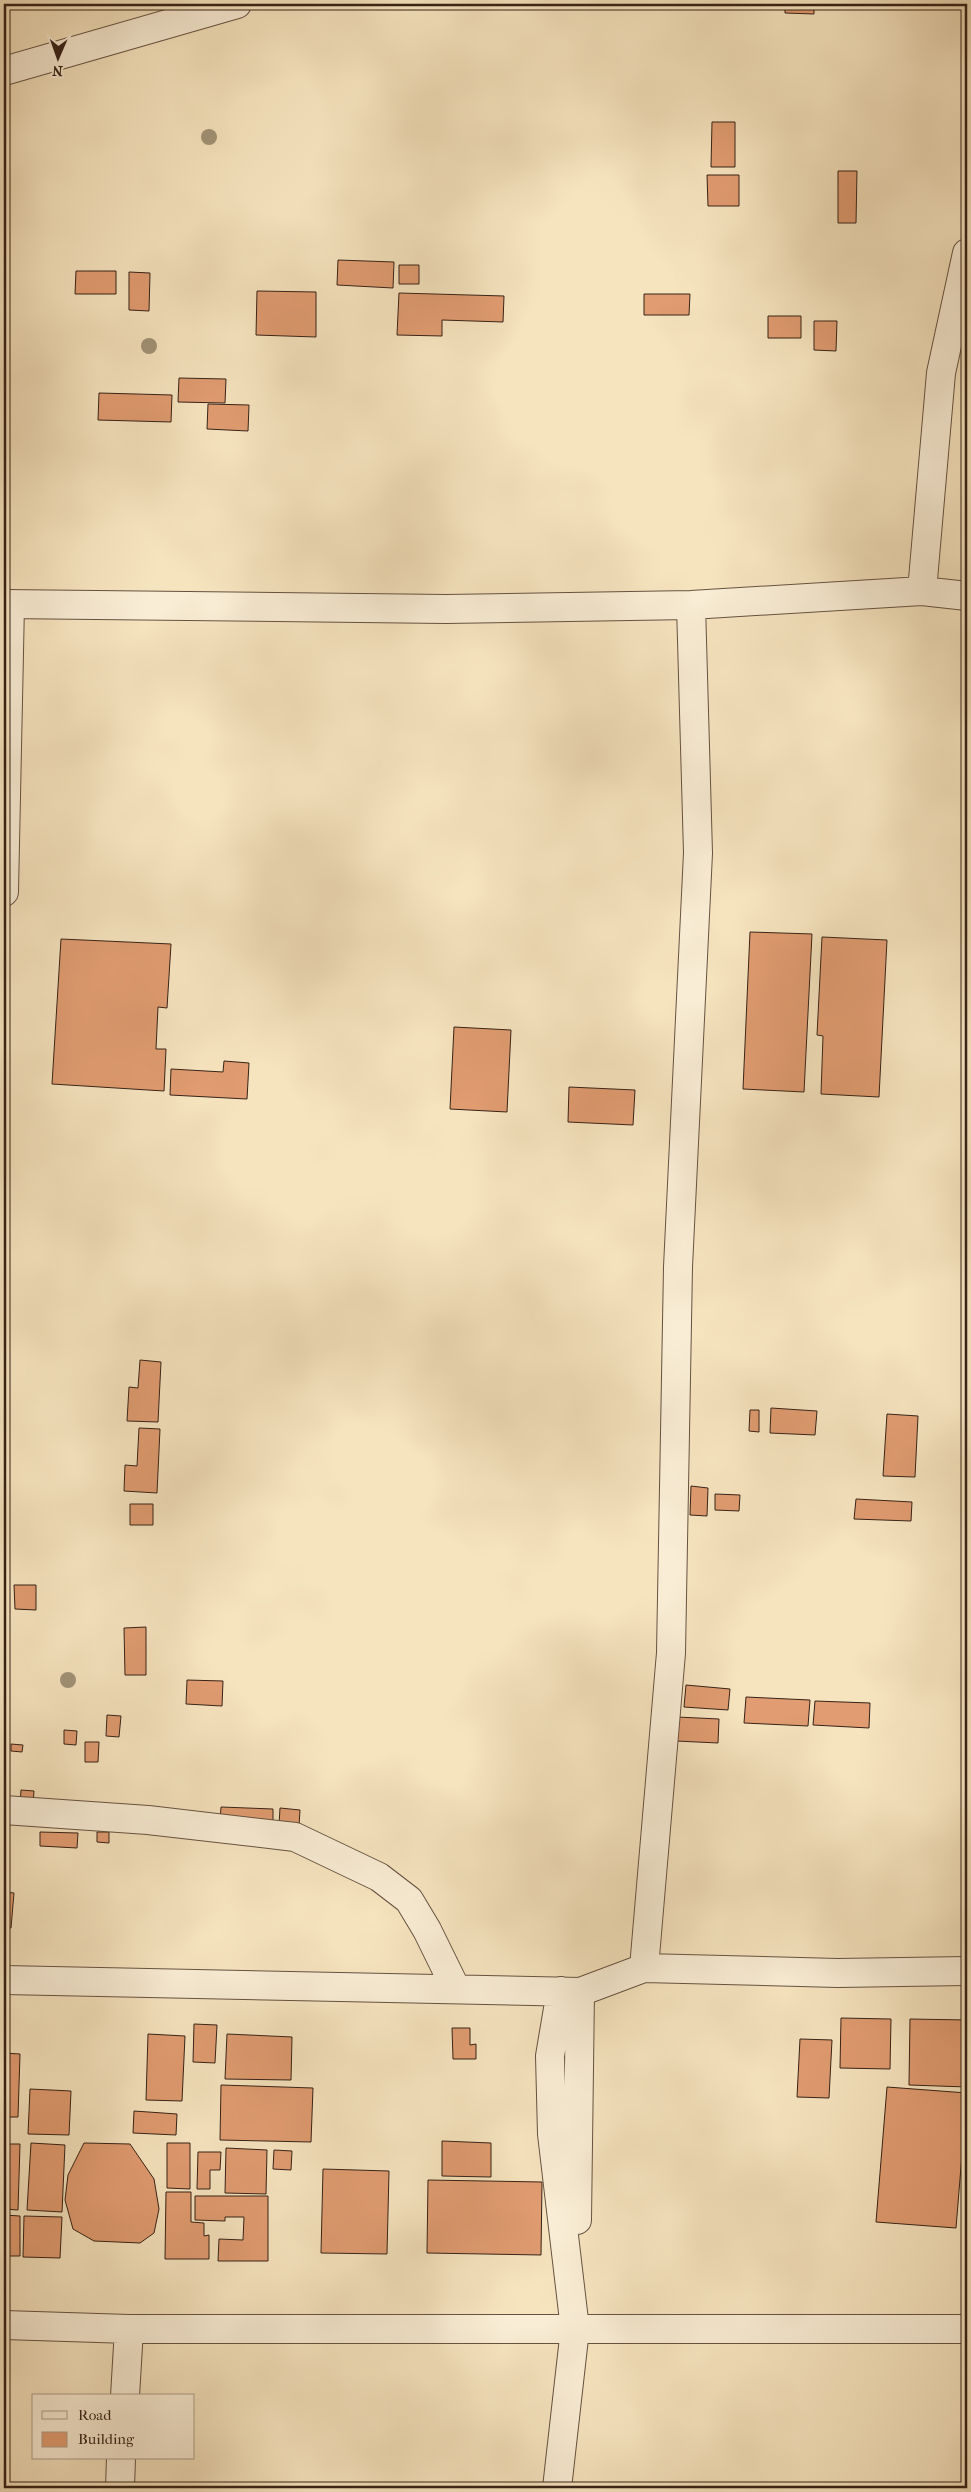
<svg xmlns="http://www.w3.org/2000/svg" width="971" height="2492" font-family="'IM FELL French Canon',serif">
	<style>
		.building { fill: #e19c71; stroke: #362217 }
		.lines { fill: none; stroke-linecap: round; stroke-linejoin: round }
		.minor-casing { stroke: #665241; stroke-width: 30 }
		.minor { stroke: #f9edd5; stroke-width: 28 }
		.tree { fill: #a29478 }
	</style>
	<rect width="100%" height="100%" fill="#f6e4bf"/>
	<filter id="stains"><feTurbulence type="fractalNoise" baseFrequency=".004" numOctaves="4"/><feColorMatrix values="0 0 0 0 .2 0 0 0 0 .09 0 0 0 0 .02 0 0 0 .5 -.17"/></filter>
	<radialGradient id="worn" r=".72"><stop offset=".6" stop-color="#630" stop-opacity="0"/><stop offset="1" stop-color="#630" stop-opacity=".3"/></radialGradient>
	<path class="building" d="M785,4H814V14L785,13Z
		M712,122H735V167H711Z
		M838,171H857L856,223H838Z
		M707,175H739V206H708Z
		M338,260L394,262L393,288L337,285Z
		M399,265H419V284H399Z
		M76,271H116V294H75Z
		M129,272L150,273L149,311L129,310Z
		M257,291L316,292V337L256,335Z
		M399,293L504,296L503,322L442,320V336L397,335Z
		M644,294H690L689,315H644Z
		M768,316H801V338H768Z
		M814,321H837L836,351L814,350Z
		M179,378L226,379L225,403L178,402Z
		M99,393L172,395L171,422L98,420Z
		M208,404L249,405L248,431L207,429Z
		M750,932L812,934L804,1092L743,1089Z
		M822,937L887,940L879,1097L821,1094L823,1036L817,1035Z
		M61,939L171,944L167,1008L158,1007L156,1049H166L164,1091L52,1084Z
		M454,1027L511,1030L507,1112L450,1109Z
		M224,1061L249,1063L247,1099L170,1095L171,1069L223,1072Z
		M569,1087L635,1090L633,1125L568,1122Z
		M140,1360L161,1362L158,1422L127,1421L129,1387L138,1388Z
		M771,1408L817,1411L815,1435L770,1433Z
		M750,1410H759V1432L749,1431Z
		M887,1414L918,1416L915,1477L883,1476Z
		M139,1428L160,1429L157,1493L124,1491L125,1465L137,1466Z
		M691,1486L708,1488L707,1516L690,1515Z
		M715,1494L740,1495L739,1511L715,1510Z
		M856,1499L912,1502L911,1521L854,1519Z
		M130,1504H153V1525H130Z
		M14,1585H36V1610L15,1609Z
		M146,1627V1675H125L124,1628Z
		M187,1680L223,1681L222,1706L186,1704Z
		M686,1685L730,1689L728,1710L684,1707Z
		M746,1697L810,1700L808,1726L744,1723Z
		M815,1701L870,1703L869,1728L813,1725Z
		M107,1715L121,1716L119,1737L106,1736Z
		M677,1717L719,1719L718,1743L676,1741Z
		M4,1728H9L8,1742H4Z
		M64,1730L77,1731L76,1745L64,1744Z
		M85,1742H99L98,1762H85Z
		M11,1744L23,1745L22,1752L11,1751Z
		M21,1790L34,1791L33,1805H20Z
		M221,1807L273,1809V1823L220,1821Z
		M280,1808L300,1810L299,1826L279,1825Z
		M40,1832L78,1833L77,1848L40,1846Z
		M97,1832H109V1843L97,1842Z
		M4,1892L14,1893L11,1928L4,1927Z
		M841,2018L891,2019L890,2069L840,2068Z
		M910,2019L967,2020V2087L909,2085Z
		M194,2024L217,2025L215,2063L193,2062Z
		M452,2028H470V2045L476,2044V2059H453Z
		M148,2034L185,2036L182,2101L146,2100Z
		M227,2034L292,2037L291,2080L225,2079Z
		M800,2039L832,2040L829,2098L797,2097Z
		M4,2053L20,2054L18,2117H4Z
		M221,2085L313,2088L311,2142L220,2140Z
		M887,2087L967,2093L956,2228L876,2222Z
		M30,2089L71,2091L69,2135L28,2134Z
		M134,2111L177,2114L176,2135L133,2133Z
		M442,2141L491,2143V2177L442,2176Z
		M31,2143L65,2145L62,2212L27,2210Z
		M84,2143L130,2144L154,2179L159,2209L154,2233L140,2243L94,2241L73,2229L65,2200L68,2175Z
		M167,2143H190V2189L167,2188Z
		M4,2144H20L18,2210L4,2209Z
		M226,2148L267,2150L266,2194L225,2193Z
		M274,2150L292,2151L291,2170L273,2169Z
		M198,2152H221L220,2170H210V2189H197Z
		M323,2169L389,2171L387,2254L321,2253Z
		M428,2180L542,2182L541,2255L427,2253Z
		M166,2192H191V2222L204,2223V2236L209,2235V2259H165Z
		M195,2196H268V2261H218L219,2239L243,2240L244,2217H225V2221L195,2220Z
		M4,2215L20,2216V2256H4Z
		M24,2216L62,2217L60,2258L23,2257Z"/>
	<g class="lines">
		<g class="minor-casing">
			<path id="minor" d="M4,71L237,4
				M922,591L941,373L967,253
				M4,604L446,609L691,605L922,591L967,596
				M4,892L10,604
				M4,1810L148,1820L295,1837L379,1877L409,1900L427,1930L456,1989
				M644,1968L671,1653L678,1267L698,853L691,605
				M4,1980L580,1992L644,1968L838,1973L967,1971
				M577,2220L580,1992
				M4,2325L129,2329H967
				M125,2396L129,2329
				M120,2488L121,2458
				M557,2488L575,2329L552,2134L550,2056L561,1991"/>
		</g>
		<use href="#minor" class="minor"/>
	</g>
	<g class="tree">
		<circle cx="209" cy="137" r="8"/>
		<circle cx="149" cy="346" r="8"/>
		<circle cx="68" cy="1680" r="8"/>
	</g>
	<rect width="971" height="2492" fill="none" stroke="#f6e4bf" stroke-width="20"/>
	<rect x="5" y="5" width="961" height="2482" fill="none" stroke="#362217" stroke-width="2.5"/>
	<rect x="10" y="10" width="951" height="2472" fill="none" stroke="#362217"/>
	<rect x="32" y="2394" width="162" height="65" fill="#f9edd5" stroke="#ab9c89"/>
	<rect x="42" y="2411" width="25" height="8" fill="#f9edd5" stroke="#ab9c89"/>
	<text x="78" y="2420" font-size="15" fill="#362217">Road</text>
	<rect x="42" y="2432" width="25" height="15" fill="#e19c71" stroke="#ab9c89"/>
	<text x="78" y="2444" font-size="15" fill="#362217">Building</text>
	<g transform="translate(58 58) rotate(182)" stroke="#f9edd5" stroke-width="4" paint-order="stroke">
	<path d="M0-4L9 19L0 12L-9 19Z" fill="#362217"/>
	<text y="-8" font-size="14" font-weight="bold" text-anchor="middle" fill="#362217">N</text>
	</g>
	<rect width="100%" height="100%" filter="url(#stains)"/>
	<rect width="100%" height="100%" fill="url(#worn)"/>
</svg>
